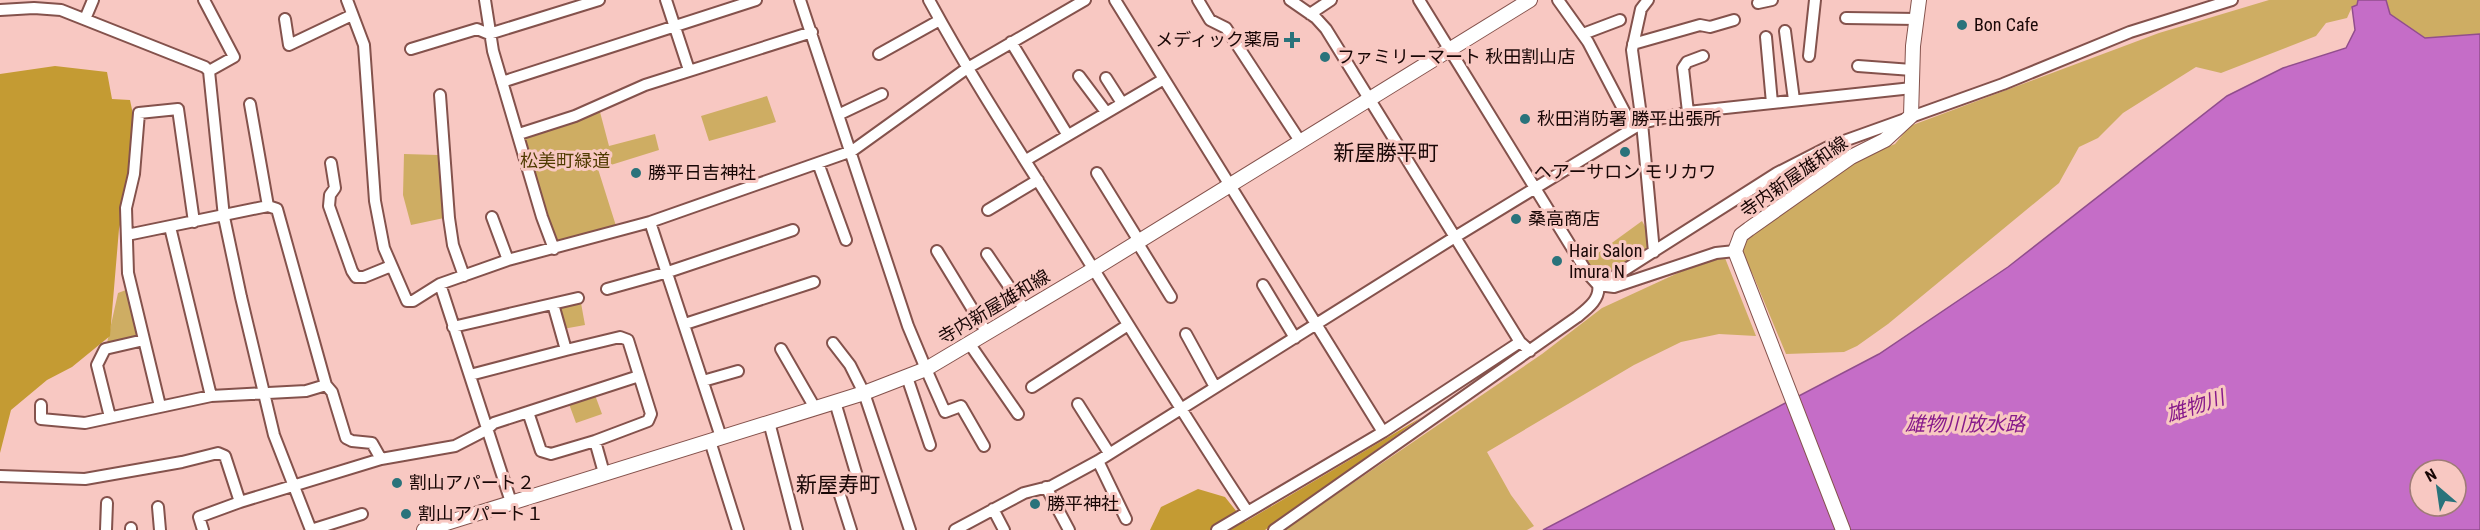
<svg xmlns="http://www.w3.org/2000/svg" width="2480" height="530" font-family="'Roboto Condensed','Noto Sans JP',sans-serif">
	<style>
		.green { fill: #cead63 }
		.forest { fill: #c49b33 }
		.water { fill: #c56dc7; stroke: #914e8d; stroke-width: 1.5; fill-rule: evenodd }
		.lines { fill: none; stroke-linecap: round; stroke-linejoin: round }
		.minor-casing { stroke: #84524c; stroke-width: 14 }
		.major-casing { stroke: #84524c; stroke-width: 16 }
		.minor { stroke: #fff; stroke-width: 10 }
		.major { stroke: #fff; stroke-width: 14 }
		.poi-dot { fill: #2a737b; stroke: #f8c8c2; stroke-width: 2 }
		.labels { text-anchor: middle; stroke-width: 6; stroke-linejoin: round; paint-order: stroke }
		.poi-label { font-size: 18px; fill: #190706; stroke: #f8c8c2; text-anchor: start }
		.park-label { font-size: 18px; fill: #503b00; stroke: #f8c8c2 }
		.street-label { font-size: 18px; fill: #190706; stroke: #f8c8c2 }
		.water-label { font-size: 20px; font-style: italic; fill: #871a8b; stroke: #f8c8c2 }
		.quarter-label { font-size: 21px; fill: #190706; stroke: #f8c8c2 }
	</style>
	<rect width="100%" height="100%" fill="#f8c8c2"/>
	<path class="green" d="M2269,0H2358L2357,5L2352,7L2347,18L2326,23L2316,36L2221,73L2196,67L2123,113L2098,138L2079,147L2059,183L1888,324L1857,346L1844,352L1786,354L1753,275L1742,254L1745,242L1762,228L1855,160L1895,144L1910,126L2159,33Z
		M2386,0H2480V34L2425,39L2390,14Z
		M767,96L776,122L709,141L701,116Z
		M600,112L609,146L655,134L659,150L598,169L617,229L556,246L523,137Z
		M404,154L438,155L444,218L411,225L403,195Z
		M1642,221L1648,232L1650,248L1610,274L1599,275L1587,261Z
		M1725,258L1756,336L1719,334L1681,342L1634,365L1487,452L1511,495L1534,526L1527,530H1284L1542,354L1602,308L1704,261Z
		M126,290L137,338L107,343L118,293Z
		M581,303L585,325L563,329L559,312L563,306Z
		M595,395L602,414L576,423L569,404Z"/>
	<path class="forest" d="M55,66L107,72L112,99L130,100L136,129L133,169L119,229L110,336L72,367L47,380L11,410L0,453V74Z
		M1422,417L1265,530H1150L1161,507L1198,489L1225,497L1245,522Z"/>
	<path class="water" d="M2358,0H2386L2390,14L2425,38L2480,34V530H1543L1879,354L2008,267L2227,96L2283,68L2346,48L2355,30L2352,7L2357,5ZM2420,470H2456V506H2420Z"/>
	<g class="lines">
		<g class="minor-casing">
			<path id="minor" d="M204,0L234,57L209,71
				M347,0L364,45L375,201L384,248L407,301H413L440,284
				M485,0L493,51L542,217L554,249
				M666,0L689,70
				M800,0L908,326L926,369
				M929,0C974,83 1026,161 1076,241C1133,332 1188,422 1247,511
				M1115,0L1383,432
				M1198,0L1210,20L1226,28L1300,141
				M1290,0L1316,18L1326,29L1520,342L1530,351
				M1419,0L1588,274L1598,285L1614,287L1716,253L1735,251
				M1558,0L1588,42L1633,128
				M1648,0L1641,9L1632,50L1642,123L1654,252
				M1758,3L1772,0
				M0,10L34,8L61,10L205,67L209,71L224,217L241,297L274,435L311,530
				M1310,14L1331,0
				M1846,18L1917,19
				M85,19L93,0
				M285,19L289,45L352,15
				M1785,31L1794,100
				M1583,34L1620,20
				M1766,37L1772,103
				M1011,42L1067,134
				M1633,44L1700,25L1710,27L1734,20
				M411,49L477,29L489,34L599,0
				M879,54L940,20
				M1809,56L1815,0
				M1858,66L1912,70
				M1079,76L1106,112
				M1106,78L1122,103
				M502,82L756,0
				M440,95L449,218L453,245L464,276
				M1688,112L1683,68L1687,62L1703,56
				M840,114L882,94
				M519,134L575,116L645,85L812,32
				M1026,160L1164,79
				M331,163L335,188L330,195L329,206L352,271L356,277H364L391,266
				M818,163L846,240
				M1097,173L1139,241
				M988,210L1038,180
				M492,217L508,260
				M650,222L721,437
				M170,227L211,396
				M127,235L268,206L250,104
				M1137,242L1171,297
				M937,251L987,333
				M987,254L1025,310
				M1263,285L1295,338
				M607,289L668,272L793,230
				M685,324L814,282
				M453,327L578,298
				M1186,334L1215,387
				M833,343L850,365L864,393L910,530
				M969,343L1018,414
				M781,349L815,408
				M926,369L945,412L961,406L984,446
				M470,375L566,350
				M907,377L930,445
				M703,381L738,371
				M326,385L332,392L346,438L352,441L372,443L381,459
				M1032,387L1128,325
				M835,402L859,483
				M1078,404L1109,453
				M41,405V419L85,423L211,396L306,391L326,385L277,209L268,206
				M160,406L128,273L126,208L134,174L139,113L178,109L194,222
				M528,412L639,376
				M110,417L97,365L105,349L144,340
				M769,422L797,530
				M595,441L604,473
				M710,441L738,530
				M1098,461L1126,519
				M0,476L85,479L182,462L218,453L225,456L240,502
				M1046,487L1069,530
				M838,489L851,530
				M511,502L440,284L508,260L650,222L852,151L966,69L1085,0
				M158,507L160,530
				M993,509L1004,530
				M131,528V530
				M106,530L107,503
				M203,530L199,517L240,502L381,459L455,446L486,430L494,423L528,412L541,451L551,454L595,441L648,421L651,414L628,340L620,337L566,350L553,304
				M311,530L362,514
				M955,530L1024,493L1052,486L1098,461L1455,237L1642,123L1688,112L1912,88
				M1217,530L1383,432L1520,342
				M1274,530L1577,317C1587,309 1601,299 1598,285L1615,276L1777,173L1830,146L2003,84L2130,32L2232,0"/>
		</g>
		<g class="major-casing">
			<path id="major" d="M424,530L864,393L926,369L1094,269L1530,0
				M1843,530L1735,251L1741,235L1749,229L1851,157L1885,140L1911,116L1913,46L1919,0"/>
		</g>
		<use href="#minor" class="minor"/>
		<use href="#major" class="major"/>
	</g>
	<g class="poi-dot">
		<circle cx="1962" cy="25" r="6"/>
		<path d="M1289 31h6v6h6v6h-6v6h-6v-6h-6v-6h6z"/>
		<circle cx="1325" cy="57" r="6"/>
		<circle cx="1525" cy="119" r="6"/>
		<circle cx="1625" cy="152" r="6"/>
		<circle cx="636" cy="173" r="6"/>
		<circle cx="1516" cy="219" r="6"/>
		<circle cx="1557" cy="261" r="6"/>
		<circle cx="397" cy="483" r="6"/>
		<circle cx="1035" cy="504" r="6"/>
		<circle cx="406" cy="514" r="6"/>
	</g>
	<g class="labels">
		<g class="poi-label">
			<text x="1974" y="31">Bon Cafe</text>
			<text x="1280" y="46" text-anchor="end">メディック薬局</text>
			<text x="1337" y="63">ファミリーマート 秋田割山店</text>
			<text x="1537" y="125">秋田消防署 勝平出張所</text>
			<text x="1625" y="178" text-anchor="middle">ヘアーサロン モリカワ</text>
			<text x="648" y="179">勝平日吉神社</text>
			<text x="1528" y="225">桑高商店</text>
			<text x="1569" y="257">Hair Salon<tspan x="1569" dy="21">Imura N</tspan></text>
			<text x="409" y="489">割山アパート２</text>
			<text x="1047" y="510">勝平神社</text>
			<text x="418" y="520">割山アパート１</text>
		</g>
		<g class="park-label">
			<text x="565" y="167">松美町緑道</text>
		</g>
		<g class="street-label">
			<text transform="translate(1794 177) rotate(-35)" y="6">寺内新屋雄和線</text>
			<text transform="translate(994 307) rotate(-31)" y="6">寺内新屋雄和線</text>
		</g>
		<g class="water-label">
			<text transform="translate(2195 406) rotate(-18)" y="7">雄物川</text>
			<text x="1965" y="431">雄物川放水路</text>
		</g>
		<g class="quarter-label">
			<text x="1386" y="160">新屋勝平町</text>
			<text x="838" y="492">新屋寿町</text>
		</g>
	</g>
	<g transform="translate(2438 488) rotate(331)"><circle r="28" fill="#f8c8c2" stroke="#9f7b77" stroke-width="1.5"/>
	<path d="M0-4.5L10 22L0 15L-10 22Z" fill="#2a737b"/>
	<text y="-9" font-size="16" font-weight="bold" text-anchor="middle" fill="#190706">N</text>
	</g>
</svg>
